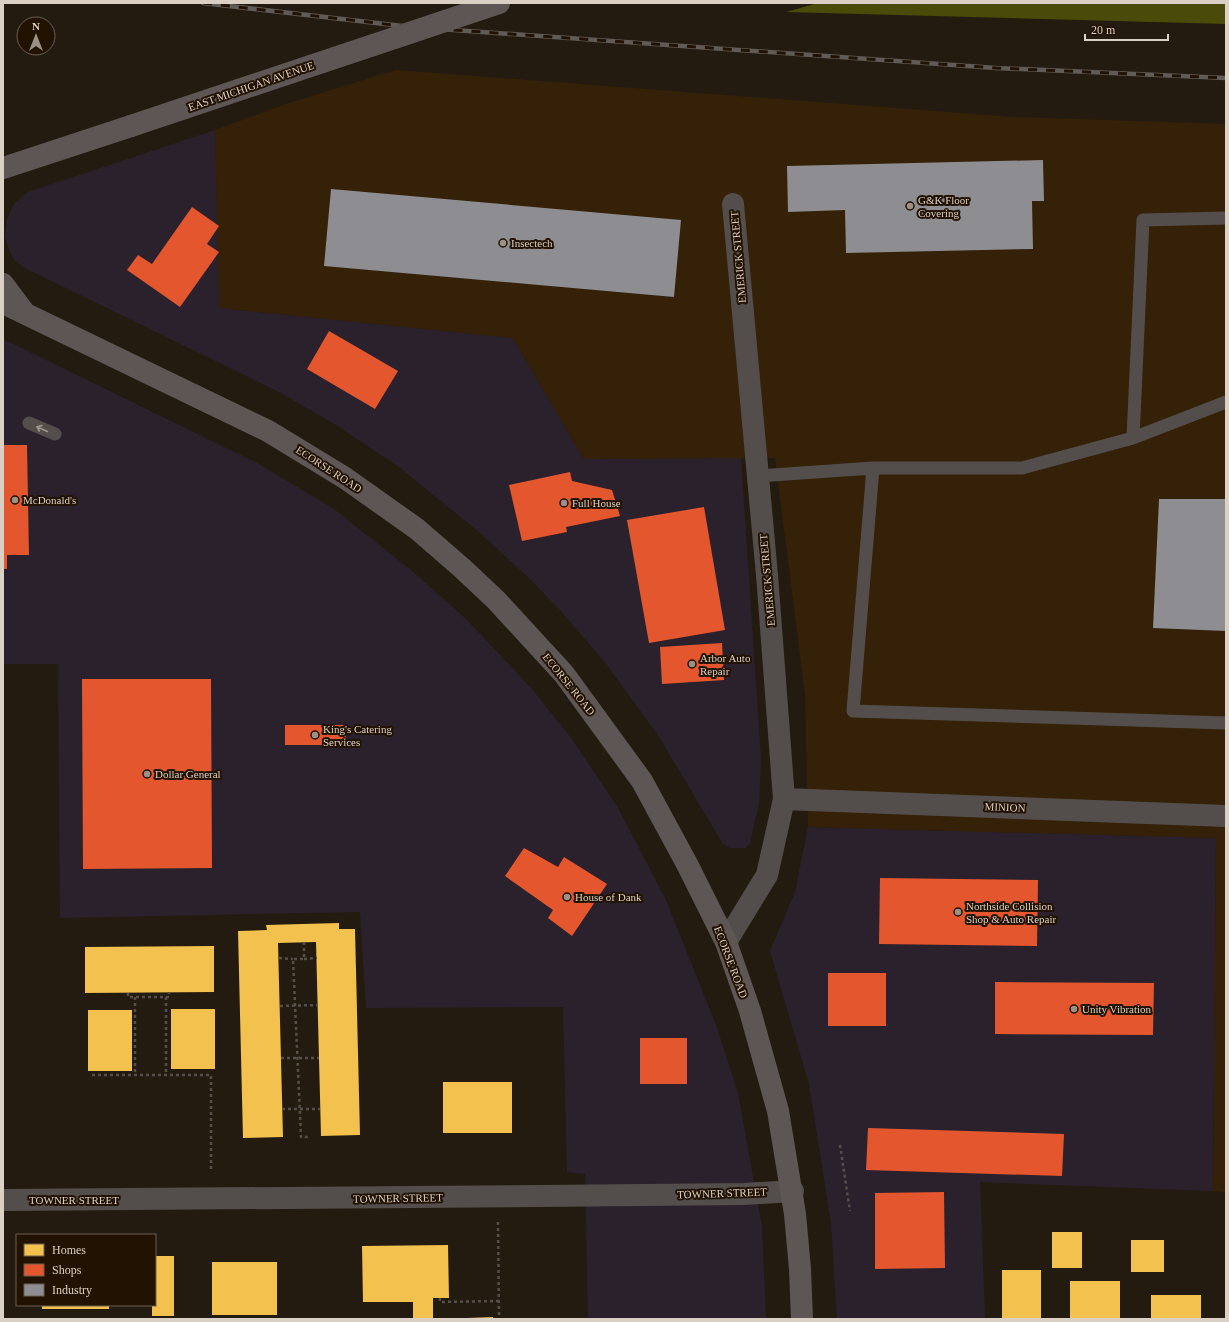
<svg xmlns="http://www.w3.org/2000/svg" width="1229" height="1322" font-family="'Times New Roman',serif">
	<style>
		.commercial { fill: #2b212d }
		.built { fill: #342108 }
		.forest { fill: #4a4b09 }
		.homes { fill: #f2c14e }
		.shops { fill: #e4572e }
		.industry { fill: #8d8d92 }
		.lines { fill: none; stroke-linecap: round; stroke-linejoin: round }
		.path { stroke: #544f4b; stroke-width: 2.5; stroke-dasharray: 3 3; stroke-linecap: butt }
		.lane { stroke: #534e4b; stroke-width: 13 }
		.street { stroke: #534e4b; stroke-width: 22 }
		.primary { stroke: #5d5654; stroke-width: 22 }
		.rail-casing { stroke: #605b56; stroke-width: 4.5 }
		.rail { stroke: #221202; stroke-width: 3; stroke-dasharray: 9; stroke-linecap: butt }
		.primary-bridge { stroke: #5d5654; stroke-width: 22 }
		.oneway { stroke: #9e968e }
		.poi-dot { fill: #9b9185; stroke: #221202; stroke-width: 1.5 }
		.labels { text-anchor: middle; stroke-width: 4; stroke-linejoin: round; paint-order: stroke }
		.street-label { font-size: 11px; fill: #dbd0c4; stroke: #221202 }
		.poi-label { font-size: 11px; fill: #dbd0c4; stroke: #221202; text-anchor: start }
	</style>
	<rect width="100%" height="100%" fill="#241b10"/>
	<path class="commercial" d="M215,130L220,308L513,338L584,459L741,458L761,759L759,804L750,843L745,848H730L723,844L658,735L604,661L560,610L528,577L479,532L399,467L333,423L279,392L25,268L14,260L8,247L5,236L7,219L14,204L28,192Z
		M3,339L257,463L334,509L412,571L466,619L531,688L571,738L618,808L666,900L716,1025L738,1093L762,1227L766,1319H588L585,1174L567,1172L563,1007L366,1008L360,912L60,918L58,664H3Z
		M808,827L1216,838L1213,1191L980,1182L985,1319H837L831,1223L809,1084L770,951L795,892Z"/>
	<path class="built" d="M396,70L1014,117L1226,124V1192L1213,1191L1216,838L808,827L805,694L775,458L584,459L513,338L219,308L215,130L286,104Z"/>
	<path class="forest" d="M818,3H1226V24L786,12Z"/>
	<path class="homes" d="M339,923V929H355L360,1135L321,1136L316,942L278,943L283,1137L243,1138L238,931L267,930L266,925Z
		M214,946V992L85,993V947Z
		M171,1009H215V1069H171Z
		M88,1010H132V1071H88Z
		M443,1082H512V1133H443Z
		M1052,1232H1082V1268H1052Z
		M1131,1240H1164V1272H1131Z
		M448,1245L449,1298H433V1319H413V1302H363L362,1246Z
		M155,1256H174V1316H152V1305H155Z
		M212,1262H277V1315H212Z
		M1002,1270H1041V1319H1002Z
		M1070,1281H1120V1319H1070Z
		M1151,1295H1201V1319H1151Z
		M42,1305H109V1309H42Z
		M493,1317V1319H467V1318Z"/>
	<path class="shops" d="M192,207L219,226L207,244L219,252L180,307L127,270L138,255L152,264Z
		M329,331L398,371L375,409L307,369Z
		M3,445H27L29,555H7V569H3Z
		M570,472L572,481L612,490L620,516L566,527L567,532L522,541L509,485Z
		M704,507L725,630L649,643L627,520Z
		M722,643L724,680L662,684L660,647Z
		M82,679H211L212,868L83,869Z
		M285,725H346V745H285Z
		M524,848L558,867L564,857L607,884L572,936L548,918L553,910L505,876Z
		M880,878L1038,880L1037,946L879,944Z
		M828,973H886V1026H828Z
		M995,982L1154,983L1153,1035L995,1034Z
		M640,1038H687V1084H640Z
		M868,1128L1064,1134L1062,1176L866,1170Z
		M944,1192L945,1268L875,1269V1193Z"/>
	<path class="industry" d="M1043,160L1044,201H1032L1033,249L846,253L845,210L788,212L787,166Z
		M331,189L681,220L674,297L324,266Z
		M1159,499H1226V631L1153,628Z"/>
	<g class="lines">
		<path class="path" d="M304,942V959H293L301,1137H308
			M279,958L293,959
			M304,959L317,958
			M128,993V997H169V992
			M135,997V1075
			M166,997V1075
			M280,1006L318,1005
			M281,1058H319
			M92,1075H211V1170
			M282,1109H320
			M840,1145L850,1211
			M498,1222L499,1319
			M440,1298V1302L499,1301"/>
		<path class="lane" d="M29,423L55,434
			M1133,438L1143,220L1226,218
			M873,468L853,711L1226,723
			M758,476L873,468H1022L1133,438L1226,402"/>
		<path class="street" d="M784,799L1226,816
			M726,942L767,875L784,799L767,575L733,204
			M3,1200L540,1196L744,1194L793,1191"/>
		<path class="primary" d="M3,168L131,126
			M3,284L24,312
			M3,303L268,431L345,478L417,529L462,568L496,600L564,674L642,781L687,864L726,942L750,1011L778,1111L795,1214L800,1269L802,1319"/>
		<g class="rail-casing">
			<path id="rail" d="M203,3L411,27L996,68L1226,78"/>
		</g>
		<use href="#rail" class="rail"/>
		<path class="primary-bridge" d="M131,126L499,3"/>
	</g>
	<defs><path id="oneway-shaft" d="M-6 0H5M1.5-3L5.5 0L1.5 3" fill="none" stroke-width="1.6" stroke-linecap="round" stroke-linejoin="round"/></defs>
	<use class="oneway" href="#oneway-shaft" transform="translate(42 429) rotate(-156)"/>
	<g class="poi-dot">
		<circle cx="910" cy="206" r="4"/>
		<circle cx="503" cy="243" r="4"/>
		<circle cx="15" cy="500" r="4"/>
		<circle cx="564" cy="503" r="4"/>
		<circle cx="692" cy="664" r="4"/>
		<circle cx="315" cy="735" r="4"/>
		<circle cx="147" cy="774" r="4"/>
		<circle cx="567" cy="897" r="4"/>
		<circle cx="958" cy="912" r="4"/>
		<circle cx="1074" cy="1009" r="4"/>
	</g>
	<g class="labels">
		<g class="street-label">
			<text transform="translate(251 86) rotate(-19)" y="4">EAST MICHIGAN AVENUE</text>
			<text transform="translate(738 257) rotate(-95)" y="4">EMERICK STREET</text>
			<text transform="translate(329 469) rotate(33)" y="4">ECORSE ROAD</text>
			<text transform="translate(767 580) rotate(-95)" y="4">EMERICK STREET</text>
			<text transform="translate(569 684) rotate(51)" y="4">ECORSE ROAD</text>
			<text transform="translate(1005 807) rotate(2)" y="4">MINION</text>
			<text transform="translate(731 962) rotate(69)" y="4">ECORSE ROAD</text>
			<text transform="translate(722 1193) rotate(-2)" y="4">TOWNER STREET</text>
			<text transform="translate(398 1198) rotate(-1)" y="4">TOWNER STREET</text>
			<text x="74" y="1204">TOWNER STREET</text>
		</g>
		<g class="poi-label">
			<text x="918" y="204">G&amp;K Floor<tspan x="918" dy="13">Covering</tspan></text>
			<text x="511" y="247">Insectech</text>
			<text x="23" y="504">McDonald's</text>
			<text x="572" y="507">Full House</text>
			<text x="700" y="662">Arbor Auto<tspan x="700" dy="13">Repair</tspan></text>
			<text x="323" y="733">King's Catering<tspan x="323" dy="13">Services</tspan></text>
			<text x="155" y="778">Dollar General</text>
			<text x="575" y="901">House of Dank</text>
			<text x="966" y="910">Northside Collision<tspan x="966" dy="13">Shop &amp; Auto Repair</tspan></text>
			<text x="1082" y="1013">Unity Vibration</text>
		</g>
	</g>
	<rect width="1229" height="1322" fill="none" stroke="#dbd0c4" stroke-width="8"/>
	<rect x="16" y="1234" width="140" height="72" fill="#221202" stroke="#6c5e50"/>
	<rect x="24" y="1244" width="20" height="12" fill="#f2c14e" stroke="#6c5e50"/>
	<text x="52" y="1254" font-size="12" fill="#dbd0c4">Homes</text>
	<rect x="24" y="1264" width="20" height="12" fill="#e4572e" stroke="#6c5e50"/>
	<text x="52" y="1274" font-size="12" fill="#dbd0c4">Shops</text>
	<rect x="24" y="1284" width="20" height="12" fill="#8d8d92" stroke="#6c5e50"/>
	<text x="52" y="1294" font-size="12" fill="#dbd0c4">Industry</text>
	<g transform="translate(36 36)"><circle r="19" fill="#221202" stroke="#6c5e50"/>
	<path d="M0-3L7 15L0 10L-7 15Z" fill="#9b9185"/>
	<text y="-6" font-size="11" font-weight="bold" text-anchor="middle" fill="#dbd0c4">N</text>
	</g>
	<path d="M1085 34v6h83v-6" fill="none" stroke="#dbd0c4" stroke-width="2"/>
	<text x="1091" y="34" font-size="12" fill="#dbd0c4" stroke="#221202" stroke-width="3" paint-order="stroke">20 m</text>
</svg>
